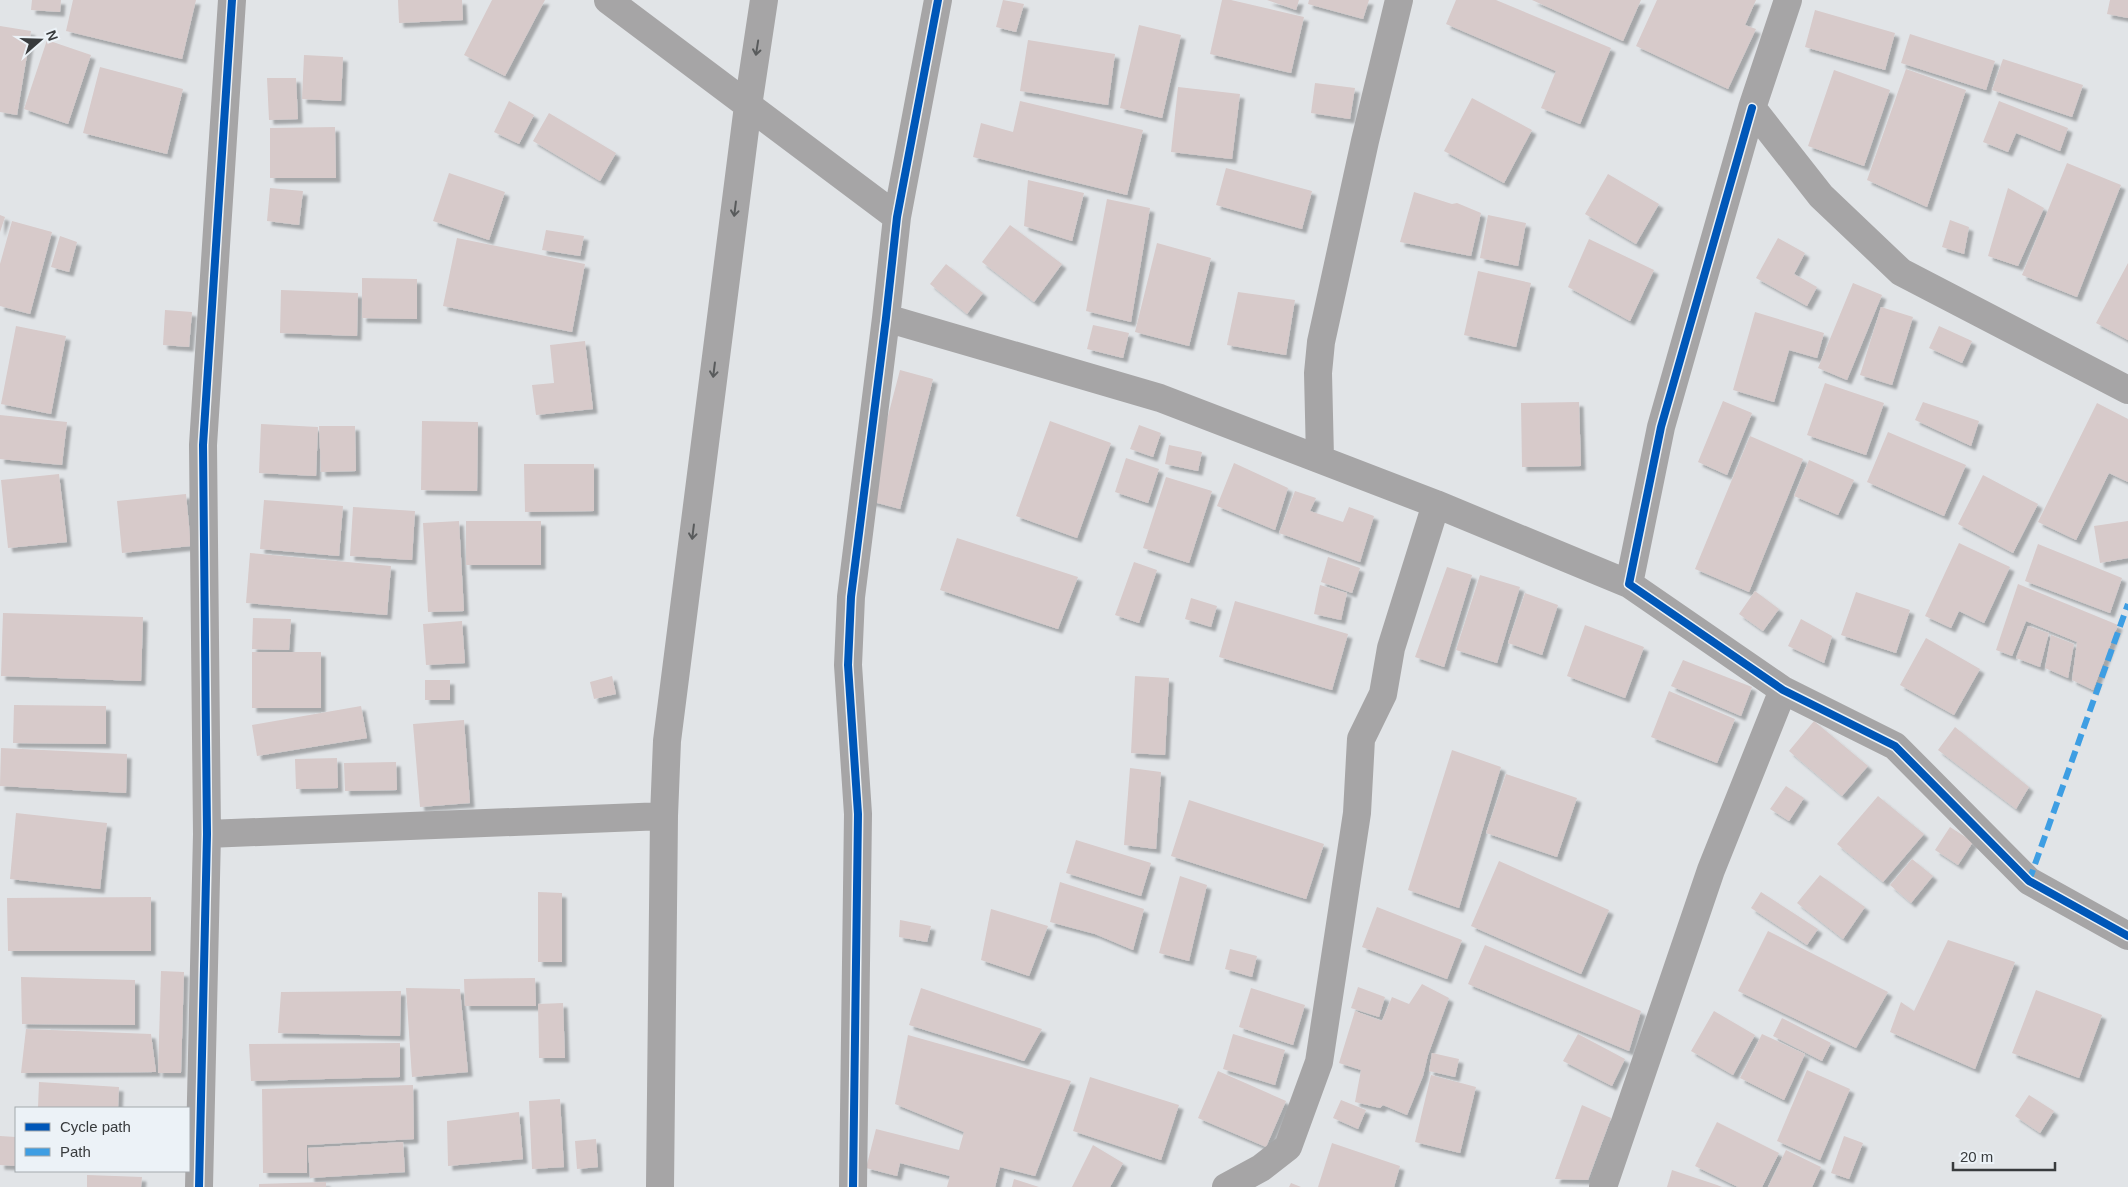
<svg xmlns="http://www.w3.org/2000/svg" width="2128" height="1187" font-family="Helvetica,sans-serif">
	<style>
		.building { fill: #d7caca; filter: url(#shadow) }
		.lines { fill: none; stroke-linecap: round; stroke-linejoin: round }
		.minor { stroke: #a6a5a6; stroke-width: 28 }
		.quiet { stroke: #3e9ee3; stroke-width: 6; stroke-dasharray: 12 6; stroke-linecap: butt }
		.cycleway-casing { stroke: #ecf2f7; stroke-width: 11 }
		.cycleway { stroke: #0057b8; stroke-width: 8 }
		.oneway { stroke: #595b5c }
	</style>
	<defs>
		<filter id="shadow"><feDropShadow dx="4.5" dy="4.5" stdDeviation="1" flood-color="#0004"/></filter>
	</defs>
	<rect width="100%" height="100%" fill="#e1e4e7"/>
	<path class="building" d="M32,0H61L60,12L31,10Z
		M73,0H196L182,59L66,31Z
		M398,0H462L463,20L399,23Z
		M492,0H545L505,76L464,55Z
		M1003,0L1024,4L1016,32L996,27Z
		M1222,0H1231L1304,17L1291,73L1210,54Z
		M1267,0H1299L1296,10Z
		M1309,0H1369L1363,19L1308,4Z
		M1456,0H1496L1611,48L1580,124L1541,108L1556,71L1446,24Z
		M1532,0H1641L1623,41Z
		M1657,0H1756L1745,25L1756,29L1728,89L1636,46Z
		M2110,0H2128V18L2107,14Z
		M1815,10L1895,33L1885,70L1805,47Z
		M1139,25L1181,35L1162,118L1120,108Z
		M0,26L31,31L17,115L0,112Z
		M1910,34L1995,61L1986,90L1901,63Z
		M47,40L91,55L68,124L24,109Z
		M1028,40L1115,54L1108,105L1020,91Z
		M304,55L343,57L341,101L302,99Z
		M2003,59L2083,85L2072,117L1992,90Z
		M100,67L183,89L167,154L83,133Z
		M1906,69L1966,90L1927,207L1867,180Z
		M1834,70L1890,90L1864,166L1808,146Z
		M267,78H296L298,119L269,120Z
		M1315,83L1355,88L1350,119L1311,113Z
		M1178,87L1240,94L1232,159L1171,152Z
		M1472,98L1532,130L1504,183L1444,151Z
		M509,101L534,115L519,144L494,132Z
		M1020,101L1143,130L1127,195L973,157L981,123L1013,132Z
		M1999,101L2068,128L2060,151L2016,133L2008,152L1983,142Z
		M549,113L616,153L600,181L533,141Z
		M335,127L336,178H270V128Z
		M2067,163L2121,185L2077,297L2022,275Z
		M1226,168L1312,191L1302,229L1216,205Z
		M449,173L505,192L489,240L433,221Z
		M1608,174L1659,204L1636,244L1585,214Z
		M1028,180L1084,193L1072,241L1024,226Z
		M270,188L303,191L299,225L267,221Z
		M2008,188L2044,208L2018,266L1988,256Z
		M1414,192L1452,204L1457,203L1481,213L1471,256L1400,242Z
		M1107,199L1150,208L1131,322L1086,311Z
		M0,215L5,217L0,232Z
		M1488,215L1526,223L1518,266L1480,258Z
		M1950,220L1969,227L1964,254L1942,247Z
		M12,221L52,232L30,314L0,306V264Z
		M1010,225L1062,264L1034,302L982,262Z
		M546,230L584,236L580,256L542,250Z
		M60,236L77,242L69,272L51,267Z
		M457,238L585,264L572,332L443,306Z
		M1778,238L1805,253L1794,274L1817,287L1807,306L1756,278Z
		M1589,239L1654,270L1630,321L1568,287Z
		M1157,243L1211,258L1189,346L1135,332Z
		M2128,263V340L2096,323Z
		M946,264L983,293L967,314L930,284Z
		M1478,271L1531,283L1516,347L1464,335Z
		M362,278L417,279V319L362,318Z
		M1853,283L1882,295L1847,380L1818,368Z
		M281,290L358,293L357,336L280,333Z
		M1238,292L1295,300L1286,355L1227,345Z
		M1881,307L1913,317L1892,385L1860,375Z
		M165,310L192,312L189,347L163,345Z
		M1755,312L1824,333L1817,358L1789,350L1774,402L1733,390Z
		M1093,325L1129,333L1123,358L1087,349Z
		M16,326L66,336L51,414L1,404Z
		M1939,326L1972,341L1962,363L1929,348Z
		M585,341L593,409L536,415L532,385L554,383L550,345Z
		M900,370L933,379L900,509L866,500Z
		M1825,383L1884,403L1866,455L1807,435Z
		M1723,401L1752,413L1727,475L1698,462Z
		M1579,402L1581,466L1522,467L1521,403Z
		M1923,402L1979,421L1971,446L1915,420Z
		M2097,403L2128,419V482L2109,473L2076,540L2038,522Z
		M0,415L67,422L62,465L0,459Z
		M422,421L478,422L477,491L421,490Z
		M1050,421L1111,443L1077,538L1016,516Z
		M261,424L318,427L316,476L259,473Z
		M1139,425L1161,433L1153,457L1130,449Z
		M319,426H355L356,471L321,472Z
		M1888,432L1966,465L1944,516L1867,482Z
		M1750,436L1803,459L1749,592L1695,569Z
		M1169,445L1202,452L1198,471L1165,464Z
		M1126,458L1159,469L1148,503L1115,492Z
		M1809,460L1854,480L1838,515L1794,496Z
		M1234,463L1288,488L1275,530L1217,506Z
		M524,464H594V511L525,512Z
		M59,474L67,542L8,548L1,480Z
		M1983,475L2038,504L2013,553L1958,524Z
		M1166,477L1212,491L1189,563L1143,548Z
		M1295,491L1316,498L1310,511L1343,522L1349,507L1374,516L1360,562L1279,533Z
		M186,494L191,546L122,553L117,501Z
		M264,500L343,506L339,556L260,549Z
		M353,507L415,511L412,560L350,556Z
		M459,521L464,611L428,612L423,523Z
		M466,521H541V565H466Z
		M2128,521V558L2100,563L2094,526Z
		M957,538L1078,577L1058,629L940,590Z
		M1959,543L2010,567L1984,623L1959,611L1951,628L1925,616Z
		M2038,544L2122,578L2110,613L2025,581Z
		M250,553L391,566L387,615L246,603Z
		M1328,557L1360,568L1352,593L1321,582Z
		M1134,562L1157,570L1139,623L1115,615Z
		M1447,567L1472,575L1444,667L1415,657Z
		M1480,575L1520,587L1497,663L1456,650Z
		M2018,584L2118,625L2093,690L2072,680L2077,642L2026,621L2012,656L1996,650Z
		M1320,585L1347,593L1341,620L1314,614Z
		M1755,591L1779,609L1763,631L1739,614Z
		M1856,592L1910,610L1896,653L1841,635Z
		M1525,593L1558,605L1542,655L1508,643Z
		M1191,598L1217,606L1211,627L1185,619Z
		M1235,601L1348,634L1332,690L1219,657Z
		M3,613L143,617L141,681L1,676Z
		M253,618L291,619L289,650L252,649Z
		M1801,619L1832,636L1824,663L1788,646Z
		M462,621L465,663L426,665L423,624Z
		M1585,625L1644,647L1625,698L1567,676Z
		M2028,626L2049,633L2040,667L2016,658Z
		M2051,635L2074,644L2068,678L2045,668Z
		M1926,638L1980,669L1954,715L1900,685Z
		M252,652H321V708H252Z
		M1683,660L1752,687L1741,716L1671,686Z
		M612,676L616,694L594,699L590,682Z
		M1135,676L1169,678L1165,755L1131,753Z
		M425,680H450V700H425Z
		M1669,691L1735,719L1717,763L1651,737Z
		M14,705L106,706V744L13,743Z
		M361,706L367,738L257,756L252,725Z
		M464,720L470,803L420,807L413,724Z
		M1814,721L1868,766L1842,796L1789,751Z
		M1955,727L2029,787L2016,809L1938,750Z
		M1,748L127,754L126,793L0,786Z
		M1452,750L1501,767L1459,908L1408,890Z
		M337,758L338,788L296,789L295,759Z
		M396,762L397,790L345,791L344,763Z
		M1130,768L1161,772L1156,849L1124,845Z
		M1506,774L1577,798L1557,857L1486,833Z
		M1786,786L1804,798L1789,821L1770,809Z
		M1878,796L1924,834L1883,882L1837,844Z
		M1189,800L1324,844L1306,899L1171,856Z
		M16,813L107,823L100,889L10,879Z
		M1950,827L1973,842L1958,865L1935,850Z
		M1076,840L1151,863L1141,896L1066,873Z
		M1912,859L1933,876L1911,903L1890,885Z
		M1499,861L1609,910L1581,974L1471,926Z
		M1820,875L1865,907L1843,939L1797,903Z
		M1180,876L1207,885L1189,961L1159,953Z
		M1060,882L1144,909L1133,950L1095,934L1050,922Z
		M538,892L562,893V962H538Z
		M1761,892L1818,929L1807,945L1751,908Z
		M151,897V951H8L7,898Z
		M1377,907L1462,940L1447,979L1362,947Z
		M991,909L1048,926L1029,976L981,960Z
		M900,920L931,926L927,942L899,937Z
		M1768,931L1888,992L1856,1048L1738,991Z
		M1948,940L2015,962L1975,1069L1890,1032L1901,1002L1914,1011Z
		M1485,945L1641,1011L1629,1051L1468,984Z
		M1230,949L1257,956L1252,977L1225,969Z
		M161,971L184,972L181,1073H158Z
		M21,977L135,980V1025L22,1024Z
		M535,978L536,1006H465L464,979Z
		M1422,984L1449,998L1428,1055L1423,1076L1407,1115L1383,1105L1380,1108L1355,1102L1361,1070L1339,1063L1355,1011L1382,1021L1392,997L1409,1004Z
		M1358,987L1385,997L1379,1017L1351,1008Z
		M406,988L460,989L468,1072L412,1077Z
		M921,988L1042,1029L1024,1061L909,1025Z
		M1251,988L1305,1005L1293,1045L1239,1027Z
		M2036,990L2102,1015L2079,1078L2012,1053Z
		M401,991L400,1036L278,1033L281,992Z
		M563,1003L565,1058H539L538,1004Z
		M1714,1011L1755,1035L1733,1075L1691,1051Z
		M1782,1018L1831,1043L1822,1061L1773,1036Z
		M26,1029L151,1034L156,1072L21,1073Z
		M1233,1034L1285,1050L1275,1085L1223,1069Z
		M1578,1034L1625,1059L1612,1086L1563,1061Z
		M1762,1034L1805,1054L1784,1100L1740,1078Z
		M908,1035L1071,1081L1035,1176L1000,1167L995,1187H947L950,1176L900,1163L897,1176L866,1168L876,1129L959,1150L964,1132L895,1104Z
		M400,1043V1077L251,1081L249,1044Z
		M1432,1053L1459,1059L1455,1077L1429,1071Z
		M1807,1070L1850,1089L1820,1160L1777,1141Z
		M1218,1071L1286,1101L1266,1147L1198,1118Z
		M1431,1075L1476,1087L1460,1153L1415,1142Z
		M1090,1077L1179,1105L1161,1160L1073,1131Z
		M39,1082L119,1087L118,1108H38Z
		M413,1085L414,1139L307,1145V1173H263L262,1089Z
		M2029,1095L2054,1111L2040,1133L2015,1116Z
		M560,1099L564,1167L532,1169L529,1101Z
		M1341,1100L1366,1110L1358,1129L1333,1118Z
		M1582,1105L1611,1118L1588,1180L1555,1179Z
		M519,1112L523,1159L448,1166L447,1121Z
		M1717,1122L1779,1153L1762,1187H1738L1695,1166Z
		M0,1136L16,1137V1166L0,1165Z
		M1844,1136L1863,1143L1849,1179L1831,1173Z
		M596,1139L598,1167L577,1169L575,1141Z
		M403,1142L405,1172L310,1178L308,1148Z
		M1332,1143L1400,1166L1394,1187H1318Z
		M1093,1145L1123,1163L1110,1187H1072Z
		M1786,1150L1821,1167L1812,1187H1768Z
		M1672,1170L1717,1185L1722,1187H1667Z
		M87,1175L142,1177L141,1187H87Z
		M1014,1179L1039,1187H1012Z
		M326,1182V1187H259V1184Z
		M1291,1183L1301,1187H1289Z"/>
	<g class="lines">
		<path class="minor" d="M608,0L897,217
			M1788,0L1752,108L1821,196L1901,272L2128,390
			M1752,108L1661,427L1629,584L1783,690L1895,746L2029,881L2128,936
			M886,318L1160,398L1436,504L1629,584
			M1320,458L1318,373L1321,342L1365,141L1399,0
			M207,834L664,816
			M199,1187L207,834L203,445L232,0
			M660,1187L664,816L667,741L748,106L764,0
			M853,1187L858,814L848,665L851,597L886,318L897,217L938,0
			M1226,1187L1261,1168L1288,1147L1319,1062L1357,813L1361,739L1383,694L1391,648L1436,504
			M1603,1187L1711,870L1783,690"/>
		<path class="quiet" d="M2029,881L2128,604"/>
		<g class="cycleway-casing">
			<path id="cycleway" d="M1752,108L1661,427L1629,584L1783,690L1895,746L2029,881L2128,936
				M199,1187L207,834L203,445L232,0
				M853,1187L858,814L848,665L851,597L886,318L897,217L938,0"/>
		</g>
		<use href="#cycleway" class="cycleway"/>
	</g>
	<defs><path id="oneway-shaft" d="M-6 0H5M1.5-3L5.5 0L1.5 3" fill="none" stroke-width="1.6" stroke-linecap="round" stroke-linejoin="round" transform="scale(1.25)"/></defs>
	<g class="oneway">
		<use href="#oneway-shaft" transform="translate(757 48) rotate(99)"/>
		<use href="#oneway-shaft" transform="translate(735 209) rotate(97)"/>
		<use href="#oneway-shaft" transform="translate(714 370) rotate(97)"/>
		<use href="#oneway-shaft" transform="translate(693 532) rotate(97)"/>
	</g>
	<rect x="15" y="1107" width="175" height="65" fill="#ecf2f7" stroke="#a4a9ad"/>
	<rect x="25" y="1123" width="25" height="8" fill="#0057b8" stroke="#a4a9ad"/>
	<text x="60" y="1132" font-size="15" fill="#383b3d">Cycle path</text>
	<rect x="25" y="1148" width="25" height="8" fill="#3e9ee3" stroke="#a4a9ad"/>
	<text x="60" y="1157" font-size="15" fill="#383b3d">Path</text>
	<g transform="translate(40 40) rotate(70)" stroke="#ecf2f7" stroke-width="4" paint-order="stroke">
	<path d="M0-4L9 19L0 12L-9 19Z" fill="#383b3d"/>
	<text y="-8" font-size="14" font-weight="bold" text-anchor="middle" fill="#383b3d">N</text>
	</g>
	<path d="M1953 1162v8h102v-8" fill="none" stroke="#383b3d" stroke-width="2.5"/>
	<text x="1960" y="1162" font-size="15" fill="#383b3d" stroke="#ecf2f7" stroke-width="4" paint-order="stroke">20 m</text>
</svg>
